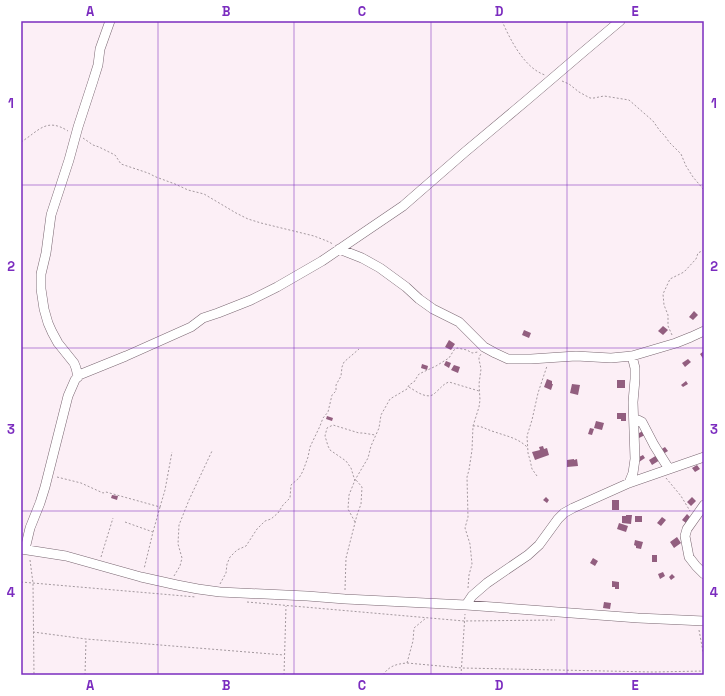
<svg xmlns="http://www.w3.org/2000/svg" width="725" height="696" font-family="'Space Grotesk',sans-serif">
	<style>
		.building { fill: #925e7f }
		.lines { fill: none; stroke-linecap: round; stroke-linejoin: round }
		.minor-casing { stroke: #7a6772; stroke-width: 10 }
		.path { stroke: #a4999f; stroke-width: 1; stroke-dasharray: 2 2; stroke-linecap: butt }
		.minor { stroke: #fff; stroke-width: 9 }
		.grid { fill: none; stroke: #7b2cbf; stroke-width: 1; stroke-opacity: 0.55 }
		.neatline { fill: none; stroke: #7b2cbf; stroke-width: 1.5 }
		.grid-label { font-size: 13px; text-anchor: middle; font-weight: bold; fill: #7b2cbf }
	</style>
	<rect width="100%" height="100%" fill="#fceff6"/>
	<path class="building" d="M694,311L698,315L693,320L689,317Z
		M663,326L668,330L663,335L658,331Z
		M524,330L531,333L529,338L522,335Z
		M449,340L455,344L451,350L445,347Z
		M704,351V360L700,354Z
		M688,359L691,362L685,367L682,363Z
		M446,361L451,363L449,368L444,365Z
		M422,364L428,366L427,370L421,368Z
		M454,365L460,367L458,373L451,370Z
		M547,379L552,381V384H553L551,390L544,387Z
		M617,380H625V388H617Z
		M686,381L688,384L683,387L681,385Z
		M572,384L580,385L578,395L570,393Z
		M617,413H626V421H621V419H617Z
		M327,416L333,418L332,421L326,419Z
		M596,421L604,423L602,430L594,428Z
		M590,428L594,429L592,435L588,434Z
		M643,431L645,435L639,438L637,434Z
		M543,446L544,449L547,448L549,455L535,460L532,452L540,450L539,447Z
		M665,447L668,451L663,454L660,450Z
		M643,455L645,458L639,462L637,458Z
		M657,455L660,460L652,465L649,460Z
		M574,459V460L577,459L578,466L567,467V460Z
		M697,465L700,469L695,472L692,468Z
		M112,495L118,496L117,500L111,498Z
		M546,497L549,500L547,503L543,500Z
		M692,497L696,501L691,506L687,502Z
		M612,500H619V510H612Z
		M687,514L691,518L686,523L682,520Z
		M626,515H632L631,524L622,523V516H626Z
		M635,516H642V522H635Z
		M662,517L666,520L661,526L657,523Z
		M619,523L628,526L626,532L617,529Z
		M677,537L681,543L674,548L670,542Z
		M635,540L643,542L641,549L636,548V546L634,545Z
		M652,555H657V562H652Z
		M593,558L598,561L595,566L590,563Z
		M663,572L665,576L660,579L658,574Z
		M672,574L675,577L671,580L669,577Z
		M612,581L619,582V589H615V587H612Z
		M604,602L611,603L610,609L603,608Z"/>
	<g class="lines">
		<g class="minor-casing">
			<path id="minor" d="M339,249L362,258L380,268L406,287L419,299L433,309L459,322L484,347L495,353L508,359H531L576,356L611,358L632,356L676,343L691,337L704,331
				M78,377L76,368L74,363L58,343L52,332L48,323L44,309L41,289V274L46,253L51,215L69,160L78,127L93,81L98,65L100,49L110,21
				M634,420H638L642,422L654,445L669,469
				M629,483L633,473L635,459L633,402L635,379V368L632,356
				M704,505L687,529L685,536L689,557L696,566L704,574
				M21,549L66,556L141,577L177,585L198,589L220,592L307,596L345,599L466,605L638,618L704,621
				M25,549L30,528L40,503L45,487L68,396L75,380L79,375L126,356L191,327L203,318L218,313L251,300L277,287L322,261L403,206L465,152L527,100L582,53L620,21
				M466,605L472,596L487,583L528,555L539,545L558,519L564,513L573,508L629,483L704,457"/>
		</g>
		<path class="path" d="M502,21C510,39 524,68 545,75
			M562,81L569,84L579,92L590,98H594L604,96L629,100L653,121L660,131L665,136L669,142L681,154L686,166L693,177L704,190
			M83,138L93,145L99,147L115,155L121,164L148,173L156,177L175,184L188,190L204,194L236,213L248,219L261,223L314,236L327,241L333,244
			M21,142C39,131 46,117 68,131
			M672,335L668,326V315L664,305L663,294L670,279L684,272L696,259L698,253L704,250
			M409,387C417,392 429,401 436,392C441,388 443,384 449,382L479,391
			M473,426C481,425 487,430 495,432C506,436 518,438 527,447
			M537,476L532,469L530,460L528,453L527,436L532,420L538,393L547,366
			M57,477L81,483L103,493L106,492L160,507L153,532
			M666,478L681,496L690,511
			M355,481L351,468L346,461L330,450L328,446L325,436L327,428L333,425L359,433H363L375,435
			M160,507L165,490L172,452
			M125,522L153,532L144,569
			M355,522L348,509L349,495L355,480L368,458L371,446L379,428L381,415L390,399L407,389L409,385L414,382L417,377L419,374L436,366L449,358L454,350L457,348L467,350L472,353L478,352
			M101,557L113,518
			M30,560L33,583L34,675
			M174,576L180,566L182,558L178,544L179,525L189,500L212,451
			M21,582L196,597
			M220,584L226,573L227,564L230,557L237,550L246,546L257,529L265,521L271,519L278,513L283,505L290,498L291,485L299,478L303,471L308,457L310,447L320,426L323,418L328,412L332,395L336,391V385L341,376L342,367L344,362L359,349
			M468,588L469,575L472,564L470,544L465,528L468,517L467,477L469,470L472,450L473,426L479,407L480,400L479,384L481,369L480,364L479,360V357L481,354
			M345,590L346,558L357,515L361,504L362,487L356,480
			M247,602L464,621L555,620
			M699,630L704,657
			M33,632L86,639L284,655
			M407,663L413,641L414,628L426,618
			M85,675L86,640
			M284,675L286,606
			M383,675C389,666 396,664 407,663L462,668L653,672L704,671
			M461,675L465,614"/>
		<use href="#minor" class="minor"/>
	</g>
	<path class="grid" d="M158,21V675M294,21V675M431,21V675M567,21V675M21,185H704M21,348H704M21,511H704"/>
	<rect width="725" height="696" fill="none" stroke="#ffffff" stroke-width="44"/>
	<rect x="22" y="22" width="681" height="652" class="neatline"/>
	<g class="grid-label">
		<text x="90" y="16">A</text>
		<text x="226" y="16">B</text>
		<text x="362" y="16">C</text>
		<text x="499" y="16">D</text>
		<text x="635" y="16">E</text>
		<text x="11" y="108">1</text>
		<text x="714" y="108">1</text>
		<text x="11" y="271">2</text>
		<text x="714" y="271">2</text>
		<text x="11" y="434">3</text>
		<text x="714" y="434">3</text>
		<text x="11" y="597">4</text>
		<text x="714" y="597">4</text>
		<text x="90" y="690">A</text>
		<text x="226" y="690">B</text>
		<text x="362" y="690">C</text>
		<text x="499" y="690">D</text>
		<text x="635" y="690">E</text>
	</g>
</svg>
